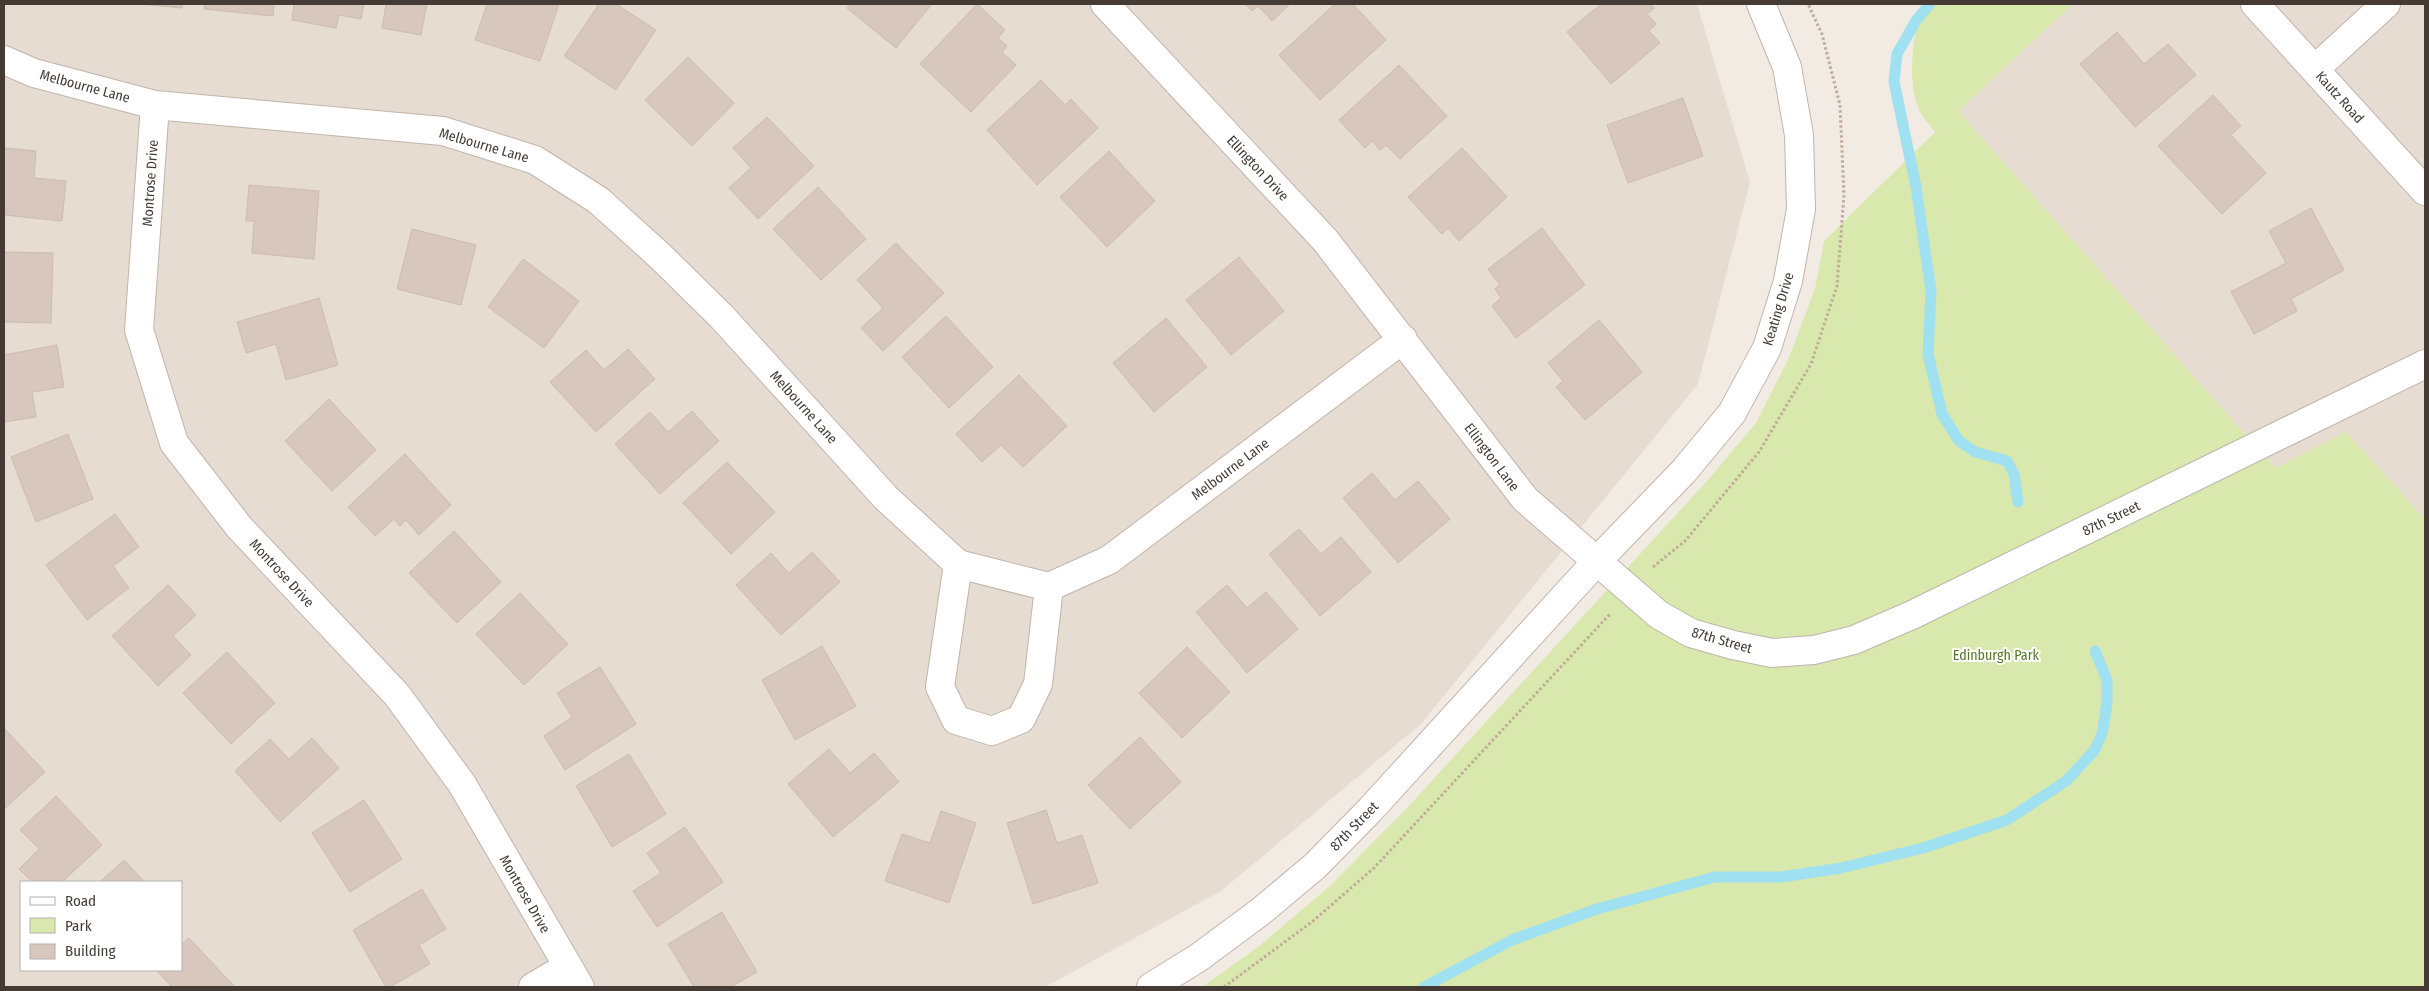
<svg xmlns="http://www.w3.org/2000/svg" width="2429" height="991" font-family="'Fira Sans Condensed',sans-serif">
	<style>
		.residential { fill: #e6dcd2; fill-rule: evenodd }
		.green { fill: #d9e8ac }
		.lines { fill: none; stroke-linecap: round; stroke-linejoin: round }
		.stream { stroke: #9fe0f1; stroke-width: 11 }
		.building { fill: #d7c7bd; stroke: #cfbbad }
		.street-casing { stroke: #c1b4aa; stroke-width: 30 }
		.path { stroke: #c0aa98; stroke-width: 3; stroke-dasharray: 2.5 2.5; stroke-linecap: butt }
		.street { stroke: #fff; stroke-width: 28 }
		.labels { text-anchor: middle; stroke-width: 4; stroke-linejoin: round; paint-order: stroke }
		.street-label { font-size: 14px; fill: #453b34; stroke: #fff }
		.park-label { font-size: 14px; fill: #557727; stroke: #fff }
	</style>
	<rect width="100%" height="100%" fill="#f2ebe4"/>
	<path class="residential" d="M4,4H1697L1750,182L1698,384L1421,724L1221,891L1045,987H4ZM21,882H181V970H21Z
		M2073,4H2425V519L2346,432L2275,468L1958,111Z"/>
	<path class="green" d="M1921,4H2073L1958,111L2275,468L2346,432L2425,519V987H1202L1258,947L1330,886L1406,809L1707,481L1756,423L1788,360L1815,289L1824,241L1935,132C1931,126 1925,120 1921,114C1905,83 1914,36 1921,4Z"/>
	<g class="lines">
		<path class="stream" d="M1930,4L1917,19L1897,54L1894,82L1916,187L1931,291L1928,354L1942,414L1959,441L1975,452L2007,461L2014,474L2018,502
			M1424,987L1512,940L1597,909L1715,877H1781L1841,868L1923,848L2007,820L2066,781L2094,751L2102,734L2107,703V680L2095,651"/>
	</g>
	<path class="building" d="M141,4H183L182,8Z
		M205,4H274L273,16L204,9Z
		M294,4H364L361,19L339,15L336,28L292,20Z
		M386,4H427L421,35L382,28Z
		M487,4H559L540,61L475,40Z
		M599,4H616L656,30L616,90L564,56Z
		M851,4H932L896,48L847,8Z
		M977,4L1005,30L998,38L1007,46L1002,52L1016,65L971,112L920,64Z
		M1245,4H1290L1272,21L1258,6L1252,11Z
		M1335,4H1353L1386,40L1320,100L1279,55Z
		M1601,4H1651L1654,8L1647,14L1656,24L1649,31L1660,43L1611,84L1567,32Z
		M2117,32L2144,64L2168,44L2196,75L2135,127L2080,64Z
		M688,57L734,103L692,146L645,100Z
		M1399,65L1447,116L1400,159L1386,145L1380,150L1372,141L1365,148L1339,120Z
		M1041,80L1065,105L1071,99L1098,128L1037,185L987,130Z
		M2213,95L2241,126L2231,135L2266,173L2222,214L2158,146Z
		M1683,98L1703,156L1628,183L1607,125Z
		M767,117L814,166L758,219L729,188L751,168L733,148Z
		M4,148L36,151L34,178L66,181L62,221L4,215Z
		M1462,148L1507,197L1459,241L1448,228L1442,234L1408,197Z
		M1109,151L1155,201L1107,247L1060,197Z
		M249,185L319,191L314,259L252,253L254,221H246Z
		M818,187L866,239L821,280L773,229Z
		M2311,208L2344,270L2291,299L2297,311L2254,334L2231,292L2286,263L2269,231Z
		M1542,228L1585,285L1516,338L1492,306L1501,298L1495,289L1500,285L1488,269Z
		M412,229L476,245L461,305L397,289Z
		M896,243L944,293L883,351L861,328L883,308L857,280Z
		M4,252L53,253L51,323L4,322Z
		M1239,257L1284,311L1231,355L1186,300Z
		M523,259L579,301L544,348L488,307Z
		M319,298L338,365L286,380L276,344L246,353L237,322Z
		M946,316L993,367L949,408L902,357Z
		M1166,318L1207,367L1154,412L1113,363Z
		M1599,320L1642,372L1585,420L1556,387L1563,381L1548,363Z
		M57,345L64,387L32,392L36,417L4,422V355Z
		M628,349L655,379L596,432L550,382L586,350L604,370Z
		M1019,375L1067,426L1023,467L1001,445L982,462L956,434Z
		M329,399L376,450L332,491L285,441Z
		M692,411L719,441L660,494L615,444L650,412L668,432Z
		M68,434L93,499L36,522L11,457Z
		M405,454L451,505L419,535L406,520L400,526L394,519L375,536L348,507Z
		M727,462L775,512L731,554L683,503Z
		M1372,473L1395,500L1418,481L1450,519L1398,563L1343,498Z
		M115,514L139,547L113,566L129,588L87,620L46,565Z
		M1299,529L1321,554L1341,537L1371,572L1320,616L1269,554Z
		M454,531L501,582L457,623L409,573Z
		M812,552L840,582L781,635L736,585L771,553L789,573Z
		M168,585L196,615L173,636L191,655L158,686L112,636Z
		M1227,585L1247,608L1266,592L1298,629L1247,673L1196,612Z
		M520,593L568,644L524,685L476,634Z
		M822,646L856,706L795,740L762,680Z
		M1187,647L1230,692L1182,738L1139,693Z
		M227,652L275,703L231,744L183,693Z
		M600,667L636,724L565,770L544,736L572,717L557,693Z
		M4,728L45,772L4,809Z
		M1140,737L1181,782L1130,829L1088,785Z
		M312,738L339,768L280,822L235,771L270,739L289,759Z
		M829,749L850,773L874,753L899,782L833,837L788,784Z
		M629,754L666,814L612,847L576,786Z
		M56,796L102,845L62,882H32L19,869L39,849L20,830Z
		M364,800L402,859L350,892L312,833Z
		M1046,810L1057,843L1082,835L1098,883L1033,904L1007,823Z
		M941,811L976,823L949,903L885,881L902,834L930,843Z
		M685,827L723,882L657,927L633,891L661,873L647,853Z
		M124,860L145,882H100Z
		M422,889L446,929L419,945L430,964L390,987H386L353,930Z
		M722,912L757,972L731,987H694L668,944Z
		M189,938L235,987H172L156,970H181V945Z"/>
	<g class="lines">
		<g class="street-casing">
			<path id="street" d="M1105,4L1325,240L1525,499L1659,615L1691,633L1733,645L1772,653L1814,650L1854,640L1912,615L2425,364
				M2255,4L2425,191
				M4,60L34,73L155,105L443,131L535,160L598,200L660,256L722,317L886,498L958,564L1049,587L1109,560L1403,339
				M2315,69L2386,4
				M155,105L139,330L174,443L239,527L397,695L462,784L580,987
				M958,564L940,687L956,720L992,731L1021,719L1038,684L1049,587
				M533,987L567,967
				M1151,987L1198,958L1260,912L1315,866L1370,810L1597,561L1684,471L1732,413L1767,348L1788,281L1801,209L1799,135L1787,67L1761,4"/>
		</g>
		<path class="path" d="M1653,567L1685,541L1759,452L1811,364L1837,286L1844,195L1840,105L1822,34L1808,4
			M1224,987L1313,921L1374,868L1610,614"/>
		<use href="#street" class="street"/>
	</g>
	<g class="labels">
		<g class="street-label">
			<text transform="translate(85 86) rotate(15)" y="5">Melbourne Lane</text>
			<text transform="translate(2340 97) rotate(48)" y="5">Kautz Road</text>
			<text transform="translate(484 145) rotate(16)" y="5">Melbourne Lane</text>
			<text transform="translate(1258 168) rotate(47)" y="5">Ellington Drive</text>
			<text transform="translate(150 183) rotate(-86)" y="5">Montrose Drive</text>
			<text transform="translate(1778 309) rotate(-73)" y="5">Keating Drive</text>
			<text transform="translate(804 407) rotate(48)" y="5">Melbourne Lane</text>
			<text transform="translate(1492 457) rotate(53)" y="5">Ellington Lane</text>
			<text transform="translate(1230 469) rotate(-37)" y="5">Melbourne Lane</text>
			<text transform="translate(2111 518) rotate(-26)" y="5">87th Street</text>
			<text transform="translate(282 573) rotate(47)" y="5">Montrose Drive</text>
			<text transform="translate(1722 640) rotate(16)" y="5">87th Street</text>
			<text transform="translate(1354 826) rotate(-46)" y="5">87th Street</text>
			<text transform="translate(525 894) rotate(60)" y="5">Montrose Drive</text>
		</g>
		<g class="park-label">
			<text x="1996" y="660">Edinburgh Park</text>
		</g>
	</g>
	<rect width="2429" height="991" fill="none" stroke="#453b34" stroke-width="10"/>
	<rect x="20" y="881" width="162" height="90" fill="#ffffff" stroke="#b5b1ae"/>
	<rect x="30" y="897" width="25" height="8" fill="#ffffff" stroke="#b5b1ae"/>
	<text x="65" y="906" font-size="15" fill="#453b34">Road</text>
	<rect x="30" y="918" width="25" height="15" fill="#d9e8ac" stroke="#b5b1ae"/>
	<text x="65" y="931" font-size="15" fill="#453b34">Park</text>
	<rect x="30" y="944" width="25" height="15" fill="#d7c7bd" stroke="#b5b1ae"/>
	<text x="65" y="956" font-size="15" fill="#453b34">Building</text>
</svg>
